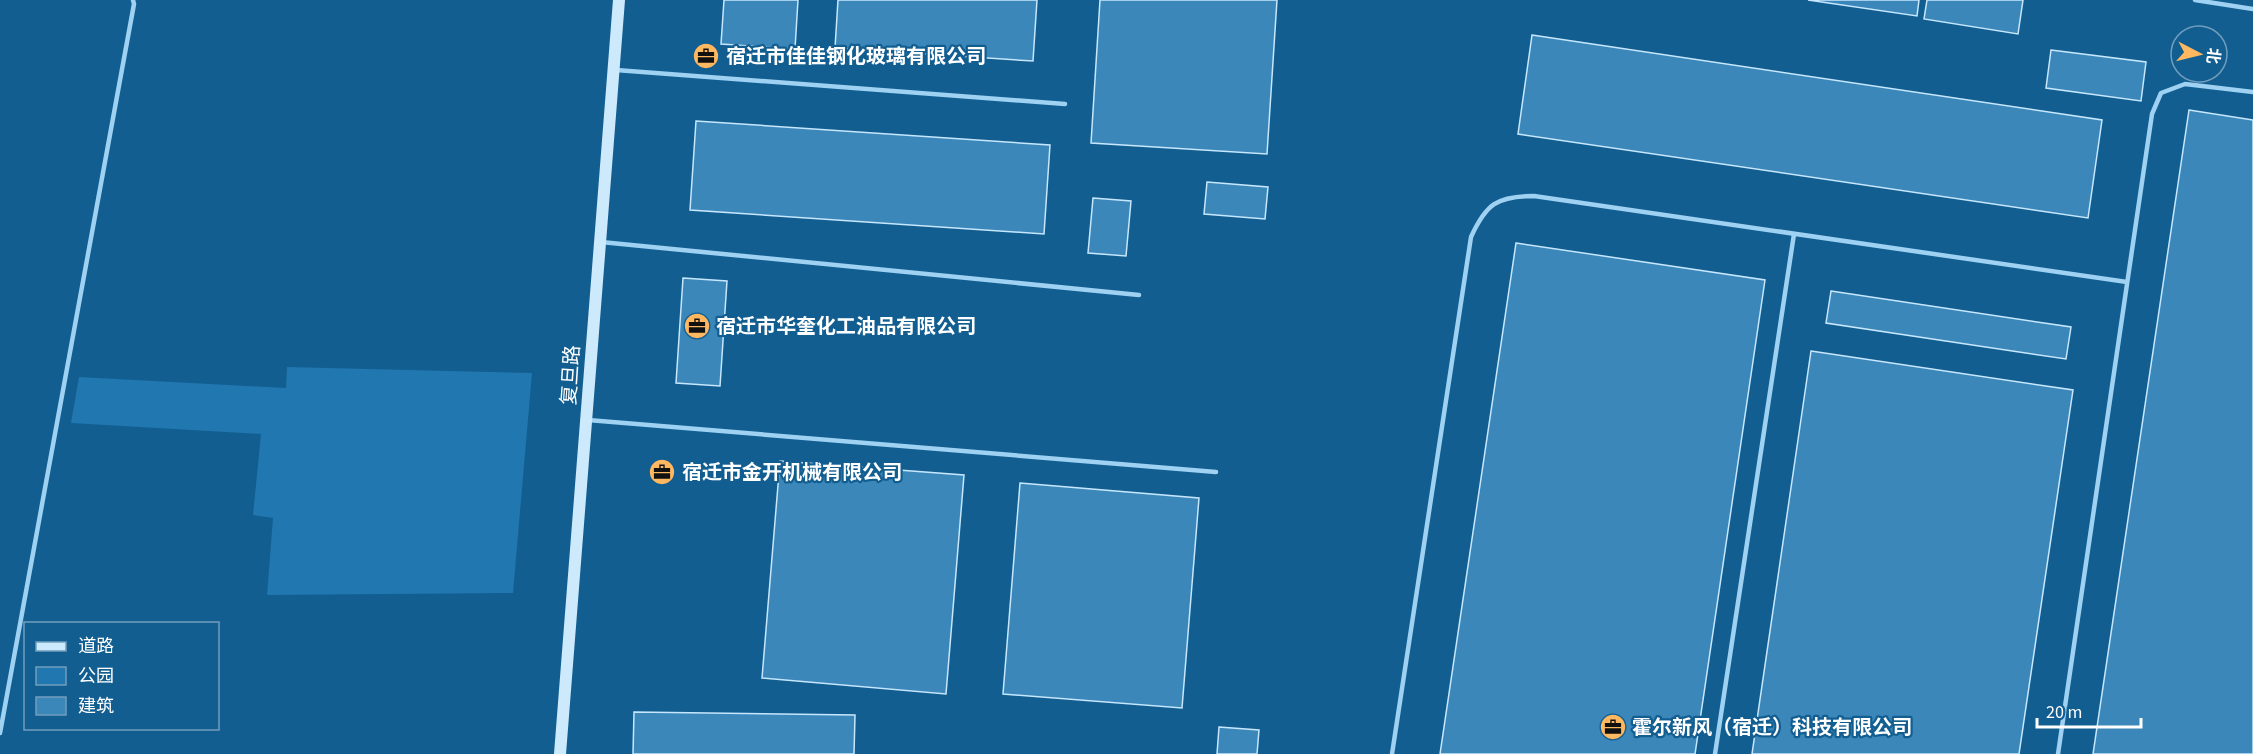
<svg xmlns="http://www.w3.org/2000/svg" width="2253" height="754" font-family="'Source Sans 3','Noto Sans SC',sans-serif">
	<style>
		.green { fill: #2177af }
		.building { fill: #3b87ba; stroke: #c6e7fd; stroke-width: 1.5 }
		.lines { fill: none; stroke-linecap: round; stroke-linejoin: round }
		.lane { stroke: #9ed1f2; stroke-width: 4.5 }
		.secondary { stroke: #cde9fc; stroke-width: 12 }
		.labels { text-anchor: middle; stroke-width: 4.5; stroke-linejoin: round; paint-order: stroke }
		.poi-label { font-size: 20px; font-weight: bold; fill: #fff; stroke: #125e91; text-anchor: start }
		.street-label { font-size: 20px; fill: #fff; stroke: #125e91 }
	</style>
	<rect width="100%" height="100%" fill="#125e91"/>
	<path class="green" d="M287,367L532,373L513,593L267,595L273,518L253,515L261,434L71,423L79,377L286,388Z"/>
	<path class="building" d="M724,0H798L795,49L721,44Z
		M838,0H1037L1033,61L835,48Z
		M1100,0H1277L1267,154L1091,143Z
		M1808,0H1919L1917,16Z
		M1927,0H2023L2018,34L1924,19Z
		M1532,35L2102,120L2088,218L1518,134Z
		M2051,50L2146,62L2141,101L2046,88Z
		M2189,110L2253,120V754H2093Z
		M696,121L1050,145L1044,234L690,210Z
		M1207,182L1268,187L1265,219L1204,214Z
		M1093,198L1131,201L1126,256L1088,253Z
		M1516,243L1765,280L1695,754H1440Z
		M683,278L727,281L720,386L676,383Z
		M1831,291L2071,327L2066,359L1826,323Z
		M1811,351L2073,390L2019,754H1752Z
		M780,461L964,475L946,694L762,678Z
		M1020,483L1199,498L1182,708L1003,694Z
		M634,712L855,715L854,754H633Z
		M1219,727L1259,730L1257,754H1217Z"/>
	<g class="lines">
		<path class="lane" d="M2195,0L2253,9
			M616,70L1065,104
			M601,242L1139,295
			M588,420L1216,472
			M0,733L134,4L133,0
			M1392,754L1471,237C1486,204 1497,196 1534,196L2127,282
			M1715,754L1794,234
			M2058,754L2152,114L2161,93L2185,84L2253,92"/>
		<path class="secondary" d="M560,754L619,0"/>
	</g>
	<defs>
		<g id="office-disc" transform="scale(1.35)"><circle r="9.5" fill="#ffb860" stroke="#125e91"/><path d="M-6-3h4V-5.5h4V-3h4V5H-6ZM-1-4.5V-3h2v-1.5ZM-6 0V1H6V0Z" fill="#111"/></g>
	</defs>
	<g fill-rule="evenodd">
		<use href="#office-disc" x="706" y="56"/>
		<use href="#office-disc" x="697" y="326"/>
		<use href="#office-disc" x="662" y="472"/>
		<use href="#office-disc" x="1613" y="727"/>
	</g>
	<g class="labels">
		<g class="poi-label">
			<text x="726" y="63">宿迁市佳佳钢化玻璃有限公司</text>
			<text x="716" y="333">宿迁市华奎化工油品有限公司</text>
			<text x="682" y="479">宿迁市金开机械有限公司</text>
			<text x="1632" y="734">霍尔新风（宿迁）科技有限公司</text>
		</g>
		<g class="street-label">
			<text transform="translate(570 375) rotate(-86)" y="7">复旦路</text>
		</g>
	</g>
	<rect x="24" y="622" width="195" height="108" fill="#125e91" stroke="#719ebd" stroke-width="1.5"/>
	<rect x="36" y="642" width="30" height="9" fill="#cde9fc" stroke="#719ebd" stroke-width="1.5"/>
	<text x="78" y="652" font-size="18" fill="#ffffff">道路</text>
	<rect x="36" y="667" width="30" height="18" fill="#2177af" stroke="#719ebd" stroke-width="1.5"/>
	<text x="78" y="682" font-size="18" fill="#ffffff">公园</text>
	<rect x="36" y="697" width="30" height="18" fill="#3b87ba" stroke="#719ebd" stroke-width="1.5"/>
	<text x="78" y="712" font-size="18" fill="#ffffff">建筑</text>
	<g transform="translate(2199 54) rotate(97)"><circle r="28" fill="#125e91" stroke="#719ebd" stroke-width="1.5"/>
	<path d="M0-4.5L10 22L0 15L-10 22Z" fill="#ffb860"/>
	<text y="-9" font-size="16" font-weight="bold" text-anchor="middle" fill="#ffffff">北</text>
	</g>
	<path d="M2037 718v9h104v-9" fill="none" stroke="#ffffff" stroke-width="3"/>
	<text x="2046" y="718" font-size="18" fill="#ffffff" stroke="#125e91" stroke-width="4.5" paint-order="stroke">20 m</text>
</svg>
